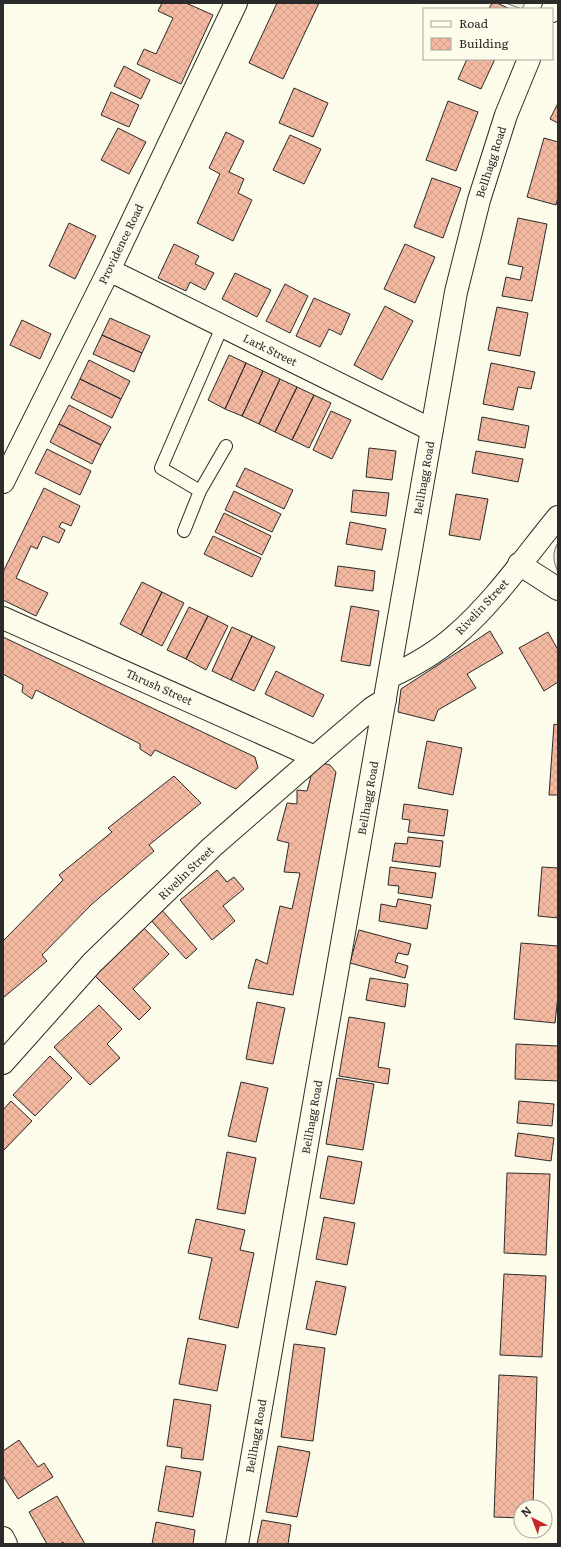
<svg xmlns="http://www.w3.org/2000/svg" width="561" height="1547" font-family="Literata,serif">
	<style>
		.grass { fill: url(#grass-tufts); stroke: #74746e }
		.building { fill: url(#building-cross-hatch); stroke: #2b2b2b }
		.lines { fill: none; stroke-linecap: round; stroke-linejoin: round }
		.service-casing { stroke: #2b2b2b; stroke-width: 14 }
		.minor-casing { stroke: #2b2b2b; stroke-width: 24 }
		.service { stroke: #fdfbea; stroke-width: 12 }
		.minor { stroke: #fdfbea; stroke-width: 22 }
		.labels { text-anchor: middle; stroke-width: 3; stroke-linejoin: round; paint-order: stroke }
		.street-label { font-size: 11px; fill: #2b2b2b; stroke: #fdfbea }
	</style>
	<defs>
		<pattern id="grass-tufts" width="24" height="20" patternUnits="userSpaceOnUse"><rect width="24" height="20" fill="#ecebdb"/><path d="M3 7l-1-3M5 7V3M7 7l1-3M15 17l-1-3M17 17v-4M19 17l1-3" fill="none" stroke="#cbcabc"/></pattern>
		<pattern id="building-cross-hatch" width="8" height="8" patternUnits="userSpaceOnUse"><rect width="8" height="8" fill="#f2b8a0"/><path d="M0 0l8 8M0 8l8-8" fill="none" stroke="#d09e8a"/></pattern>
	</defs>
	<rect width="100%" height="100%" fill="#fdfbea"/>
	<path class="grass" d="M505,3H525L522,9Z
		M558,543V572C553,562 552,552 558,543Z"/>
	<path class="building" d="M162,3H186L213,15L181,84L137,64L144,49L156,54L173,18L158,11Z
		M277,3H319L283,79L249,63Z
		M492,3H497L510,9H489Z
		M467,59H495L481,89L458,79Z
		M124,66L150,80L141,99L114,86Z
		M294,88L328,103L313,137L279,123Z
		M111,92L139,105L129,127L101,115Z
		M448,101L478,112L456,171L426,160Z
		M558,103V123L550,119Z
		M118,128L146,142L129,174L101,160Z
		M226,132L244,141L229,172L244,179L238,193L252,200L233,241L197,223L220,174L209,168Z
		M290,135L321,149L304,184L273,170Z
		M544,138L558,142V197L556,205L527,197Z
		M432,178L461,188L443,238L414,227Z
		M518,218L547,224L532,301L502,296L506,277L520,280L523,267L508,264Z
		M69,223L96,236L75,279L49,266Z
		M174,244L199,256L195,264L214,273L205,290L190,282L186,291L158,278Z
		M405,244L435,257L415,303L384,289Z
		M235,273L271,290L257,317L222,299Z
		M285,284L308,296L290,333L266,321Z
		M314,298L350,314L341,335L329,329L320,347L296,336Z
		M385,306L413,321L382,380L354,365Z
		M497,307L528,313L520,356L488,350Z
		M110,318L150,336L142,353L102,335Z
		M22,320L51,334L40,359L10,345Z
		M102,335L142,353L134,372L93,354Z
		M229,355L246,363L225,409L208,400Z
		M89,360L130,381L121,399L80,379Z
		M246,363L263,371L242,416L225,409Z
		M491,363L535,372L531,389L518,387L513,410L483,404Z
		M263,371L280,379L259,424L242,416Z
		M80,379L121,399L112,418L71,398Z
		M280,379L297,387L275,432L259,424Z
		M297,387L314,395L292,440L275,432Z
		M314,395L331,403L309,448L292,440Z
		M69,405L111,427L101,445L59,424Z
		M331,411L351,420L332,459L313,450Z
		M482,417L529,426L525,448L478,440Z
		M59,424L101,445L92,464L50,442Z
		M369,448L396,451L392,480L366,477Z
		M47,449L91,471L80,495L35,473Z
		M476,451L523,459L518,482L472,473Z
		M245,468L293,490L284,509L236,486Z
		M44,488L80,506L71,526L62,522L59,527L65,530L59,543L43,536L37,549L31,546L16,578L48,593L36,616L3,600V572Z
		M353,490L389,493L386,516L351,512Z
		M234,491L281,514L272,532L225,510Z
		M456,494L488,499L480,540L449,535Z
		M224,513L271,536L262,555L215,532Z
		M350,522L386,529L382,550L346,544Z
		M213,536L261,558L252,577L204,554Z
		M338,566L375,571L373,591L335,586Z
		M142,582L162,592L141,635L120,624Z
		M162,592L184,603L162,646L141,635Z
		M351,606L379,611L370,666L341,661Z
		M189,607L208,616L186,659L167,650Z
		M208,616L228,626L206,670L186,659Z
		M232,627L252,636L231,680L212,671Z
		M490,631L503,653L467,674L476,688L438,710L434,721L398,712L401,689Z
		M548,632L558,650V682L544,691L519,648Z
		M252,636L275,647L254,691L231,680Z
		M3,637L255,757L258,768L236,789L155,750L151,756L140,749V744L36,690L32,699L22,692L23,685L3,674Z
		M276,671L324,695L313,717L265,694Z
		M554,724L558,725V795H549Z
		M427,741L462,748L453,795L418,788Z
		M315,761L330,765L336,772L293,995L248,988L256,959L267,964L280,906L292,909L300,873L284,872L289,843L277,840L287,803L297,804V790L307,791Z
		M174,776L201,803L149,845L154,851L92,904L42,955L47,961L3,998V941L63,880L59,875L112,832L108,828Z
		M404,804L448,810L444,836L408,832L410,820L402,819Z
		M408,837L443,841L440,867L392,861L395,843L407,844Z
		M390,867L436,873L432,898L398,893L399,886L388,885Z
		M542,867L558,868V918L538,916Z
		M217,870L227,882L234,877L244,889L223,906L235,921L212,940L180,900Z
		M398,899L431,905L427,929L379,921L381,904L396,907Z
		M159,907L197,949L186,959L148,917Z
		M142,926L169,954L133,989L151,1008L139,1020L93,974Z
		M359,930L411,944L408,955L398,953L395,962L408,966L405,978L350,963Z
		M521,943L558,946V996L555,1023L514,1019Z
		M370,978L408,984L405,1007L366,1000Z
		M257,1002L285,1008L273,1064L246,1059Z
		M99,1005L122,1029L107,1044L120,1058L90,1085L54,1047Z
		M349,1017L385,1023L378,1067L390,1069L388,1084L339,1076Z
		M516,1044L558,1046V1081L515,1079Z
		M50,1056L72,1078L35,1116L13,1095Z
		M337,1078L374,1084L363,1150L326,1144Z
		M241,1082L268,1088L256,1142L228,1136Z
		M11,1101L32,1121L3,1151V1110Z
		M519,1101L554,1104L552,1126L517,1123Z
		M518,1133L554,1138L551,1161L515,1156Z
		M227,1152L256,1158L245,1214L217,1209Z
		M328,1156L362,1162L354,1204L320,1198Z
		M507,1173L550,1174L546,1255L504,1253Z
		M324,1217L355,1223L347,1265L316,1259Z
		M196,1219L245,1230L240,1250L254,1253L238,1328L199,1319L212,1258L188,1253Z
		M504,1274L546,1276L542,1357L500,1355Z
		M316,1281L346,1287L336,1335L306,1329Z
		M188,1338L226,1345L217,1391L179,1384Z
		M294,1344L325,1348L313,1441L281,1437Z
		M499,1375L537,1377L533,1507H521V1518L494,1517Z
		M174,1399L211,1405L203,1460L181,1458L182,1448L167,1446Z
		M19,1440L38,1467L44,1463L53,1477L18,1499L3,1476V1451Z
		M278,1446L310,1452L297,1517L266,1512Z
		M166,1466L201,1472L193,1517L158,1511Z
		M57,1496L85,1544H64L63,1542L60,1544H47L29,1512Z
		M262,1520L291,1525L288,1544H257Z
		M156,1522L195,1530L193,1544H152Z"/>
	<g class="lines">
		<g class="service-casing">
			<path id="service" d="M200,491L226,446
				M184,531L200,491L161,468L222,327"/>
		</g>
		<g class="minor-casing">
			<path id="minor" d="M552,11L556,3
				M109,270L432,430
				M3,482L109,270L236,3
				M519,564L558,589
				M3,618L315,757
				M389,677C413,666 437,652 456,635C495,601 525,557 558,517
				M3,1063L92,963L212,847L315,757L372,708L385,700
				M3,1538L6,1544
				M237,1544L456,292L479,200L506,115L529,59"/>
		</g>
		<use href="#service" class="service"/>
		<use href="#minor" class="minor"/>
	</g>
	<g class="labels">
		<g class="street-label">
			<text transform="translate(491 162) rotate(-72)" y="4">Bellhagg Road</text>
			<text transform="translate(121 244) rotate(-64)" y="4">Providence Road</text>
			<text transform="translate(270 350) rotate(26)" y="4">Lark Street</text>
			<text transform="translate(424 478) rotate(-80)" y="4">Bellhagg Road</text>
			<text transform="translate(482 607) rotate(-47)" y="4">Rivelin Street</text>
			<text transform="translate(159 687) rotate(24)" y="4">Thrush Street</text>
			<text transform="translate(368 798) rotate(-80)" y="4">Bellhagg Road</text>
			<text transform="translate(186 873) rotate(-44)" y="4">Rivelin Street</text>
			<text transform="translate(312 1117) rotate(-80)" y="4">Bellhagg Road</text>
			<text transform="translate(256 1436) rotate(-80)" y="4">Bellhagg Road</text>
		</g>
	</g>
	<rect width="561" height="1547" fill="none" stroke="#2b2b2b" stroke-width="8"/>
	<rect x="423" y="8" width="130" height="52" fill="#fdfbea" stroke="#a9a89e"/>
	<rect x="431" y="21" width="20" height="6" fill="#fdfbea" stroke="#a9a89e"/>
	<text x="459" y="28" font-size="12" fill="#2b2b2b">Road</text>
	<rect x="431" y="38" width="20" height="12" fill="url(#building-cross-hatch)" stroke="#a9a89e"/>
	<text x="459" y="48" font-size="12" fill="#2b2b2b">Building</text>
	<g transform="translate(533 1519) rotate(318)"><circle r="19" fill="#fdfbea" stroke="#a9a89e"/>
	<path d="M0-3L7 15L0 10L-7 15Z" fill="#c62828"/>
	<text y="-6" font-size="11" font-weight="bold" text-anchor="middle" fill="#2b2b2b">N</text>
	</g>
</svg>
